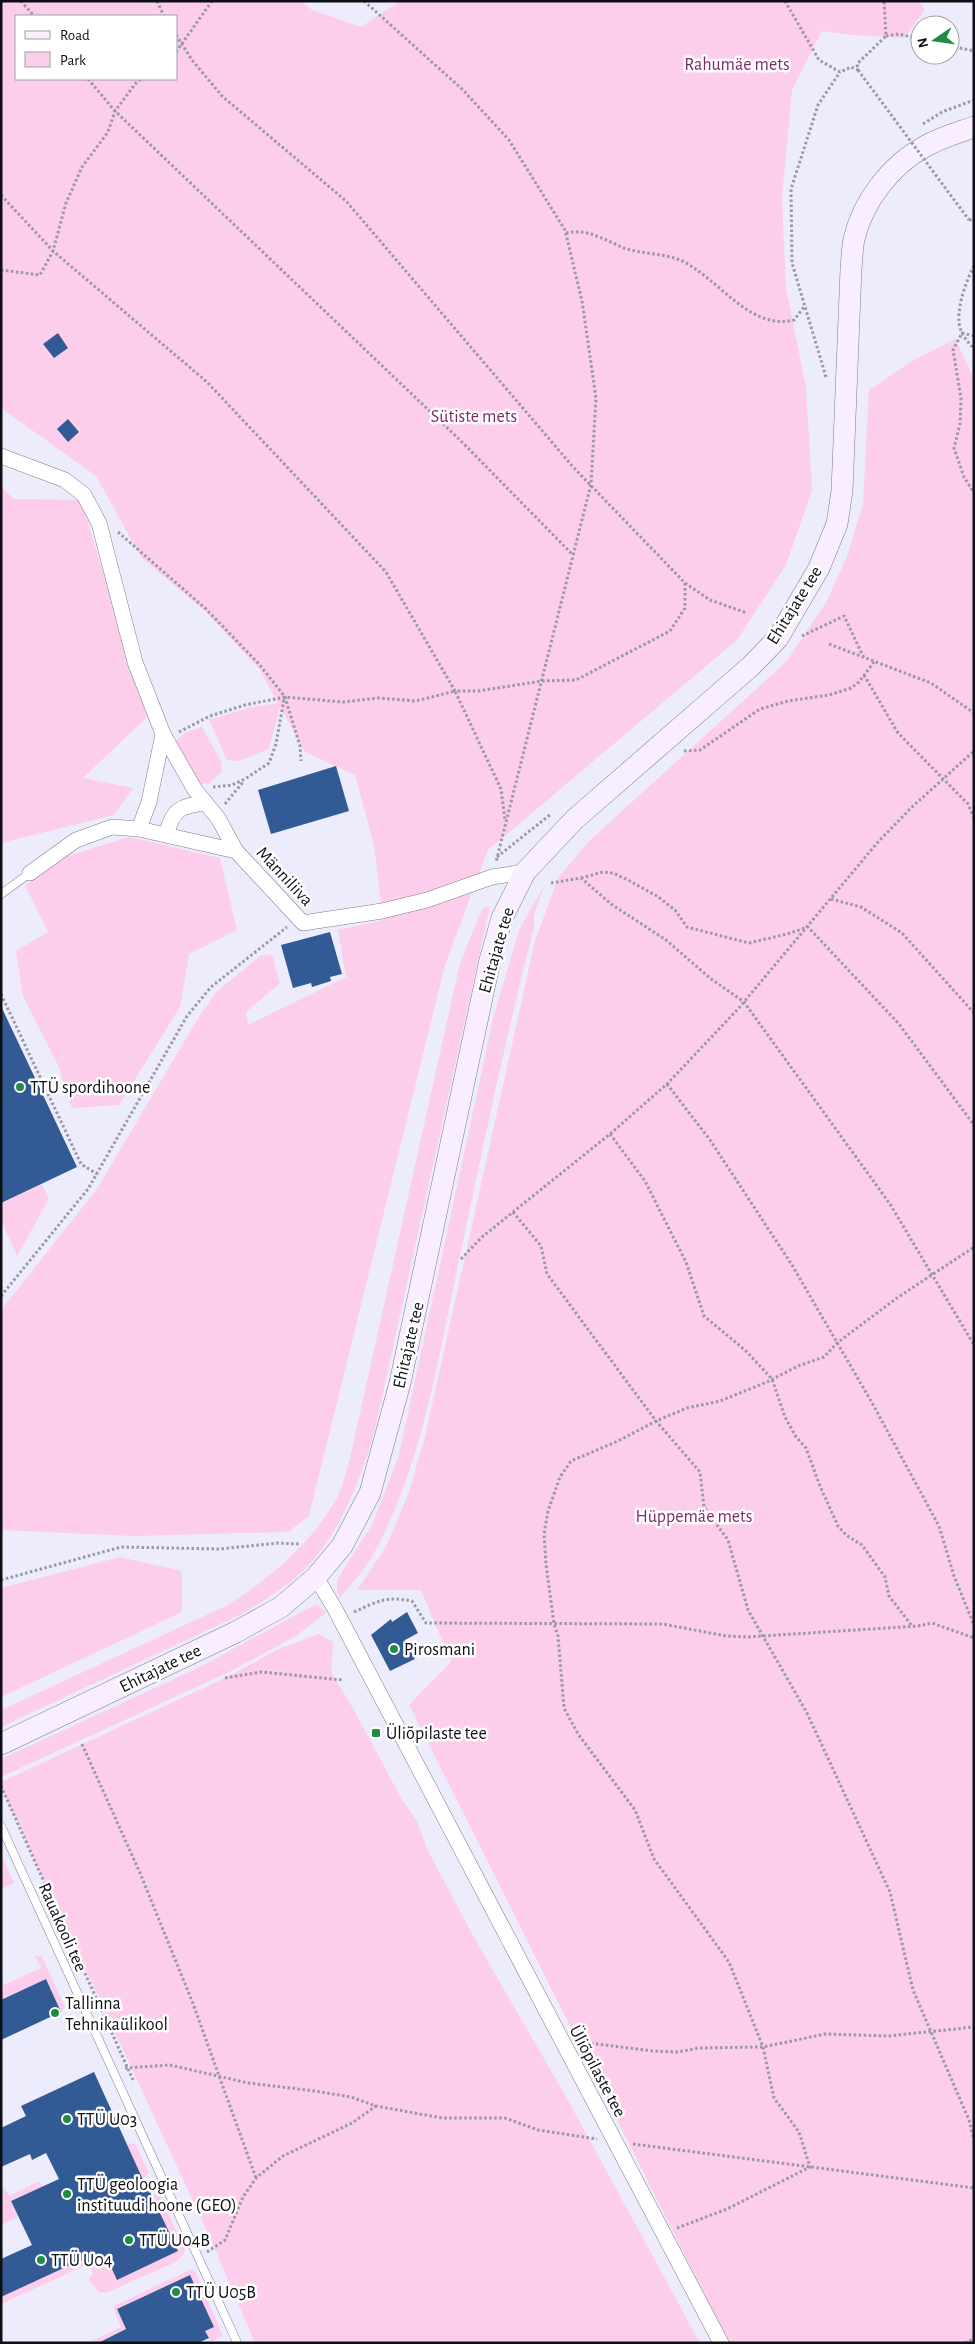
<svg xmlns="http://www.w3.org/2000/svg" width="975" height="2344" font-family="'Alegreya Sans',sans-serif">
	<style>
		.green { fill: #fcceeb; fill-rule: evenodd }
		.building { fill: #325a95 }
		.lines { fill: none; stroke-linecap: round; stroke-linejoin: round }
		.service-casing { stroke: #7b7b8d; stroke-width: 9 }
		.minor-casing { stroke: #7b7b8d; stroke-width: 16 }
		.secondary-casing { stroke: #7b7b8d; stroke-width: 22 }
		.path { stroke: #9898a6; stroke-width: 3; stroke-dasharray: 2.5 2.5; stroke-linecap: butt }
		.service { stroke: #fff; stroke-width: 8 }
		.minor { stroke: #fff; stroke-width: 15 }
		.secondary { stroke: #f8eefd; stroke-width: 21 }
		.path-bridge { stroke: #9898a6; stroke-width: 3; stroke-dasharray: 2.5 2.5; stroke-linecap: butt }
		.poi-dot { fill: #208c43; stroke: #fff; stroke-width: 2 }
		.labels { text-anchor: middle; stroke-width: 5; stroke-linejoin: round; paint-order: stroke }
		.park-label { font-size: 18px; fill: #7f2a67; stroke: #fff }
		.street-label { font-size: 18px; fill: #0e0e15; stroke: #fff }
		.poi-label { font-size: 18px; fill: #0e0e15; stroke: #fff; text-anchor: start }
	</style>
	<rect width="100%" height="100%" fill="#ececfd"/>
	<path class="green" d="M1,1H301L312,10L361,27L400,1H919L925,10L904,38L852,35L822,31L792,90L782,198L786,288L806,387L812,490L786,565L737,640L488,850L445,965L309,1516L288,1532L134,1536L1,1530V1310L97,1189L197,1020L216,992L260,956L272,954L280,983L246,1012L248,1025L346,977L338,930L383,920L374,845L355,775L305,752L280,706L269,749L238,761L227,760L209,720L248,708L278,703L260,670L206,612L141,557L96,476L1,408ZM16,16H176V79H16Z
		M955,339L974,378V2343H729L409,1705L451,1662L421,1590H357L386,1547L408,1495L425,1437L535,941L558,878L589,841L786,662L827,601L847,556L863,504L869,390L912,361Z
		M1,487L14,499L81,500L147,717L83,778L133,788L114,815L1,843Z
		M202,727L221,761L222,771L210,783L193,785L171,744L185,733Z
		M129,837L220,858L237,930L189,954L180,1007L119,1105L72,1108L58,1065L23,996L16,951L48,932L25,885L64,857Z
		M545,884L534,914V928C505,1038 483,1149 459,1260C438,1358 423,1463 374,1553C366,1569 351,1584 340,1598L337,1591V1580L373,1523L399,1455L493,1019L519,930Z
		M490,906L375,1429C361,1479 342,1530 305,1569C287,1587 264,1600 242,1614L1,1727V1710L228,1605C271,1578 311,1543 337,1498C343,1486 346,1471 350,1458L460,963L482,909Z
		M42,1184L49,1199L17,1256L1,1220V1203Z
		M120,1557L182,1571V1612L1,1697V1588Z
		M316,1604L327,1612L296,1636L229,1672L1,1777V1759L198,1668Z
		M319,1634L333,1642L331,1672L354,1710L401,1798L417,1821L428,1851L471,1932L569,2102L700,2343H255L211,2240L1,1786V1782L225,1678L281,1648Z
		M1,1854L14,1883L1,1889Z
		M35,1955L42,1957L65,2007L61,2012L46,1979L1,2000V1986L41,1968Z
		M133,2143L135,2144L149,2173L142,2179L126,2145Z
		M39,2181L42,2187L11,2200L18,2217L1,2225V2190L5,2188L9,2196Z
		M159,2192L185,2250L183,2255L176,2262L108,2292H99L90,2282L89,2278L93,2275L91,2268L108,2260L117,2280L178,2251L152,2196Z
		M81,2260L84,2266L1,2304V2297Z
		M192,2269L196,2273L223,2336L211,2342L205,2331L214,2327L190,2275L117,2309L126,2329L97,2343H88L121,2327L114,2310V2306Z"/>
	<path class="building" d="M58,333L68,348L54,358L43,344Z
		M68,419L79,432L68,442L57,429Z
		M336,766L349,811L271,834L258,790Z
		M330,932L342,974L330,977L331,981L312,987L311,983L293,988L281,945Z
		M1,1006L77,1167L1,1203Z
		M407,1612L418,1633L405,1640L415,1659L390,1671L371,1635L391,1619L392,1622Z
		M46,1979L61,2012L1,2040V2000Z
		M94,2072L149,2193L150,2192L178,2251L117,2280L106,2256L84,2266L81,2260L1,2297V2259L32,2245L11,2201L59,2179L46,2153L32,2160L30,2154L1,2167V2128L26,2116L21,2106Z
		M190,2275L214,2327L205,2331L209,2338L198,2343H98L126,2329L117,2309Z"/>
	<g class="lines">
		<g class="service-casing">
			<path id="service" d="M1,894L30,873
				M1,1826L236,2340"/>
		</g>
		<g class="minor-casing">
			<path id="minor" d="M1,456L65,480L84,495L99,523L135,662L163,734L195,790L218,818L236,851
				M139,829L149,802L163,734
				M167,835C171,809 183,805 206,803
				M30,873L76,840L112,827L139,829L236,851L303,923L382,911L427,900L492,877L525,872
				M316,1577L335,1609L721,2343"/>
		</g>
		<g class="secondary-casing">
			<path id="secondary" d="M1,1744L236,1632L281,1607L316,1577L342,1546L370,1493L400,1383L490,960L502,918L525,872L575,819L751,666L778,638L819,568L837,524L842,491L851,269C852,259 852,249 854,239C863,201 891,165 924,147C939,138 957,133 974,127"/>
		</g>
		<path class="path" d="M21,1L34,16
			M157,1L164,16
			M364,1L463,90L509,140L565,230L582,301L596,398L591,484L496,862
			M785,1L819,60L840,72L851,67L858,70L857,64L886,36L884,1
			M176,35L192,60L222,96L346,201L574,468L685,583L710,600L747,613
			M886,36L899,34L920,39
			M950,46L974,51
			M176,52L212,1
			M88,79L115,111L461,441L573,555
			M923,124L942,112L974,100
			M1,195L53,251L207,382L386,572L455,691H478L542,681L576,680L670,631L685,608V583
			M969,220L974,219
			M566,233C587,228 605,240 624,248C641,254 662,253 680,260C718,277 749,331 794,320L804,307
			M974,266C966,281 958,304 959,321C959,332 967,341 974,349
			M1,270L40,275L53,251L66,203L82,167L108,132L115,111L136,83L141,79
			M974,336L962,333L953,350L961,398L960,424L954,448L964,477L974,493
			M826,377L792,263L791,189L818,105L840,72
			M118,532L206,609L259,664L285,697L300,746L301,761
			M802,636L844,616L864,658
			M829,644L931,683L974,713
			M864,675L898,733L968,804L974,818
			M179,732L210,716L245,705L285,697L343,702L378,698L416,701L455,691L501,789L505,820
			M684,751L700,750L760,709L788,701L829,695L851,688L859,682L874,662
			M213,787L232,785L245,779L269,763L276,744L284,699
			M225,804L243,782
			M497,857L551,814
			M581,878L603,872L613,873L628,880L657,896L675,910L687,927L749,943L787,934L808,927L899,1024L974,1125
			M551,883L581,878L611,904L666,940L710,978L744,1002L890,1204L974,1345
			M831,899L861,907L902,933L974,1013
			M1,994L81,1164L97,1174
			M667,1084L710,1140L792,1265L871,1401L939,1526L954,1576L974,1625
			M610,1134L645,1181L659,1209L686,1262L704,1316L746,1351L772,1379L785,1417L796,1437L806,1448L820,1486L838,1526L846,1535L862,1545L885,1577L889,1596L912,1626
			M513,1212L541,1246L547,1274L656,1421L700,1472L704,1507L728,1540L748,1610L807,1713L890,1892L913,1990L969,2120L974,2140
			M461,1259L482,1237L610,1134L667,1084L738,1009L878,842L912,807L974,751
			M1,1296L88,1189L187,1016L211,987L287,927
			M1,1580L121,1547L220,1549L278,1543L299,1544
			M354,1612C378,1601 386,1596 412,1601L426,1623L663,1624L726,1636L747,1637L918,1626L932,1623L974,1638
			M225,1678L261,1672L343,1680
			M82,1744L140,1873L192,2001L256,2178
			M1,1786L133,2080
			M581,2042L653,2051L678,2052L699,2048L763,2047L825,2034L888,2036L974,2027
			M125,2068L170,2065L248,2083L315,2091L351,2097L376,2106L442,2118H505L538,2130L597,2139
			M633,2144L974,2188
			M677,2228L727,2209L810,2167L799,2132L774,2098L763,2047L729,1962L654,1859L635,1810L578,1734L564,1708L558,1636L554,1624L546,1564L544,1534L548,1511L560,1477L571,1461L618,1441L656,1421L687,1408L720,1401L767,1382L798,1366L824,1357L837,1343L897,1298L974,1247
			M207,2252L225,2240L243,2197L256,2178L283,2156L352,2123L376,2106
			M965,2343L974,2339"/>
		<use href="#service" class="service"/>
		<use href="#minor" class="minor"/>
		<use href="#secondary" class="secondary"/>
		<path class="path-bridge" d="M858,70L969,220"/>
	</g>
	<g class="poi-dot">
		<circle cx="20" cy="1087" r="5"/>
		<circle cx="394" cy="1649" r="5"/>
		<rect x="371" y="1728" width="10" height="10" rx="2.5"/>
		<circle cx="55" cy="2013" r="5"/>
		<circle cx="67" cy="2119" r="5"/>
		<circle cx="67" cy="2194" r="5"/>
		<circle cx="129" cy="2240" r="5"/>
		<circle cx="41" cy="2260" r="5"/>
		<circle cx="176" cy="2292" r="5"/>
	</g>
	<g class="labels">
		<g class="park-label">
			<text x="737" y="70">Rahumäe mets</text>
			<text x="474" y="422">Sütiste mets</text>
			<text x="694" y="1522">Hüppemäe mets</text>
		</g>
		<g class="street-label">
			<text transform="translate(794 605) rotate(-58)" y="6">Ehitajate tee</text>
			<text transform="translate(285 876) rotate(47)" y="6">Männiliiva</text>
			<text transform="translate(496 950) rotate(-74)" y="6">Ehitajate tee</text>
			<text transform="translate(408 1345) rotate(-77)" y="6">Ehitajate tee</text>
			<text transform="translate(160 1668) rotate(-26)" y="6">Ehitajate tee</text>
			<text transform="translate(63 1927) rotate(66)" y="6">Rauakooli tee</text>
			<text transform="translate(598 2071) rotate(62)" y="6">Üliõpilaste tee</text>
		</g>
		<g class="poi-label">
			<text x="30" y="1093">TTÜ spordihoone</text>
			<text x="404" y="1655">Pirosmani</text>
			<text x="386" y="1739">Üliõpilaste tee</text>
			<text x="65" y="2009">Tallinna<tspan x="65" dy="21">Tehnikaülikool</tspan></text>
			<text x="77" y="2125">TTÜ U03</text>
			<text x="77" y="2190">TTÜ geoloogia<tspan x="77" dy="21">instituudi hoone (GEO)</tspan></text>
			<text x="139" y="2246">TTÜ U04B</text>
			<text x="51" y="2266">TTÜ U04</text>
			<text x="186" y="2298">TTÜ U05B</text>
		</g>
	</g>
	<rect width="975" height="2344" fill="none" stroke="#0e0e15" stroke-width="5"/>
	<rect x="15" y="15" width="162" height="65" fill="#ffffff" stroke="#9f9fa1"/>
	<rect x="25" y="31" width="25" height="8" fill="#f8eefd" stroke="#9f9fa1"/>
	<text x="60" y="40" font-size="15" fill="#0e0e15">Road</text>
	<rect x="25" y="52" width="25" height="15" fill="#fcceeb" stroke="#9f9fa1"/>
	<text x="60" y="65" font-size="15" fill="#0e0e15">Park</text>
	<g transform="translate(935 40) rotate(257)"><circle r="24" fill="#ffffff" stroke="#9f9fa1"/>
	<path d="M0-4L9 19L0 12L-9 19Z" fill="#208c43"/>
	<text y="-8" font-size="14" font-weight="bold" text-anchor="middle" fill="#0e0e15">N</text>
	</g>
</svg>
